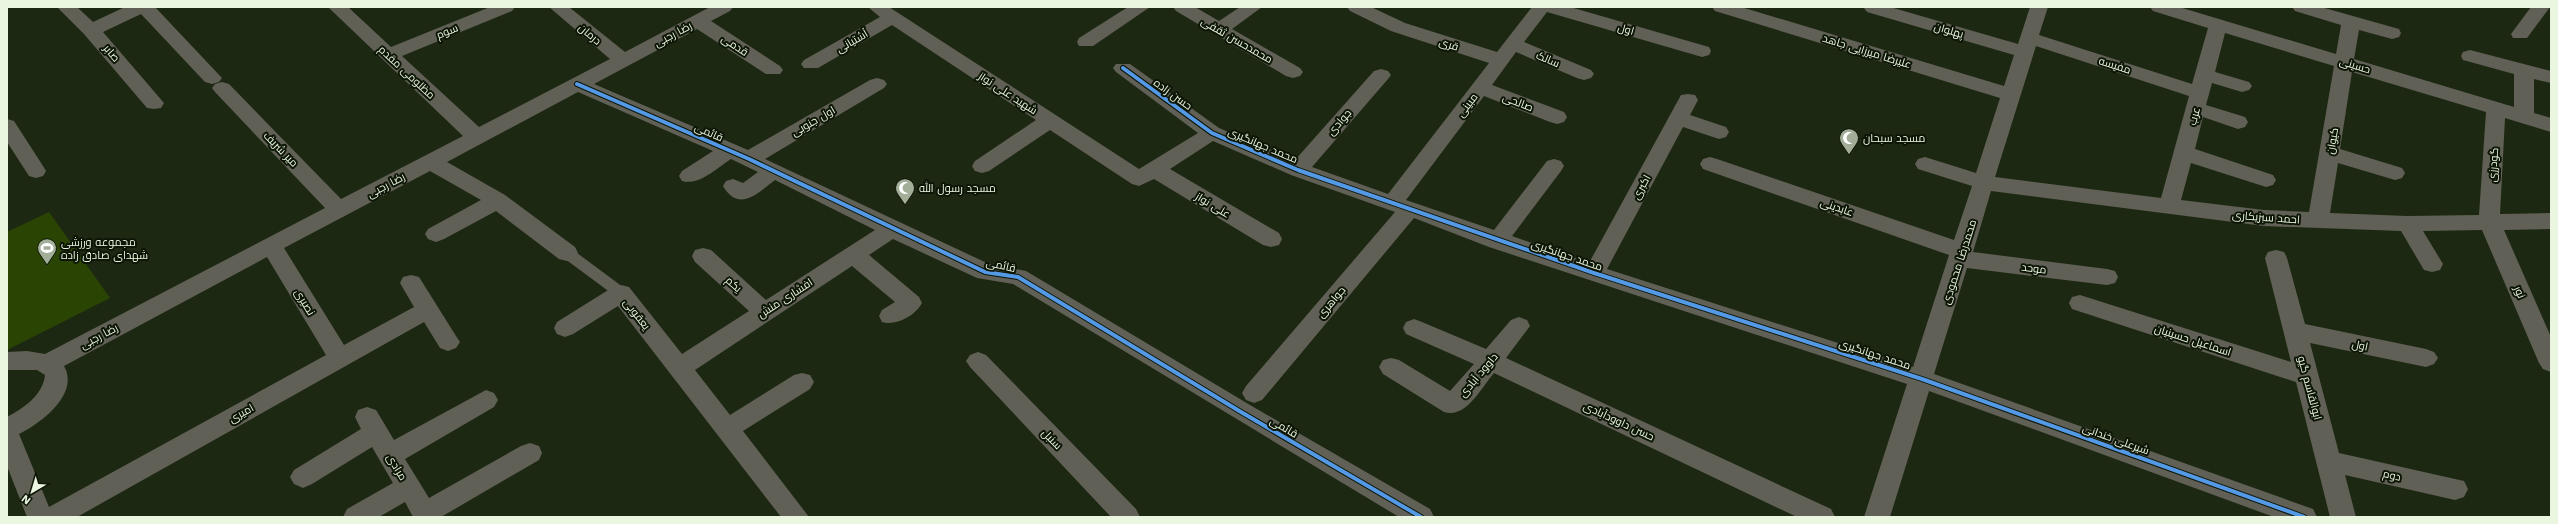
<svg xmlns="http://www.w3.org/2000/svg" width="2558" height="524" font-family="'Work Sans',Cairo,sans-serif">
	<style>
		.green { fill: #2a4503 }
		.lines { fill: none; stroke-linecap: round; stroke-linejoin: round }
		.lane { stroke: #616056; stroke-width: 12 }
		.street { fill: #616056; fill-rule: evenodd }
		.cycleway-casing { stroke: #0d1506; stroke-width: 6 }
		.cycleway { stroke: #5399e6; stroke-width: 4 }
		.labels { text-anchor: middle; stroke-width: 4; stroke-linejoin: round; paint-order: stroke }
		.street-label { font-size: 11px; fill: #eaf6e0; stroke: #0d1506 }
		.poi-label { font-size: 11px; fill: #eaf6e0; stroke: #0d1506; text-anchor: start }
	</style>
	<rect width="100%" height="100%" fill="#1d2812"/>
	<path class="green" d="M49,212L110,298L7,350V232Z"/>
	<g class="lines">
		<path class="lane" d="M567,253L621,293"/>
		<path class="street" d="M57,7H77L93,22L125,7H155L222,78L219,82L212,84L205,82L141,14L103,32L164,103L161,108L154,109L147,108L84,34Z
			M328,7H348L391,47L490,7H515L512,11L402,56L479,127L610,59L549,7H569L625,52L710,7H733L730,11L711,21L780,66L783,70L780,74H766L697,29L594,84L748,150L870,80L877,78L884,80L887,84L884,88L765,159L989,264L1026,271L1250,405L1430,509L1434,517H1399L1013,284L977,278L893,239L869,255L919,297L922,303C915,316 896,326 882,322L879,316L882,310L895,302L852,266L695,370L730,415L794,375L802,373L810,375L814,382L810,389L743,431L809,517H781L618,306L573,334L565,337L557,334L554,328L557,322L613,287L621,285L629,287L682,354L749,311L695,262L692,256L695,250L703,248L711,250L766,300L875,230L775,180C758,193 739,213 723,186L726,181L733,179L743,183L758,172L731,159C717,168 699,186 682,181L679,176L682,171L713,151L578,92L447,162L505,195L575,247L578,253L575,259L567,261L559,259L496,211L444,239L436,242L428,239L425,234L428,229L481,200L430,171L284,248L344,345L414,307L400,283L403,277L411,275L419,277L456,336L460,342L456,348L448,351L440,348L424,322L77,517H27L7,466V417C24,408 43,395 45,375L37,370H7V352L27,351L45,354L325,208L215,92L212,88L215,84L222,82L229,84L341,199L463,136ZM267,257L326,355L49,507L19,434C41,423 80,394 64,366Z
			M868,7H889L1139,169L1198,133L1116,72L1113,68L1116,64H1130L1219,128L1295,160L1374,71L1381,69L1388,71L1391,75L1388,79L1312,167L1388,194L1489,63L1391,31L1350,11L1347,7H1371L1405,23L1497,52L1532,7H1570L1709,47L1711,51L1709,55L1702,57L1547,12L1524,42L1591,70L1594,74L1591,78L1584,80L1577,78L1516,52L1492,85L1564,112L1567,117L1564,122L1557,124L1550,122L1484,96L1406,200L1494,230L1547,161L1554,159L1561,161L1564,166L1561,171L1512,236L1589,263L1681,95L1688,94L1695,95L1698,100L1690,115L1726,127L1729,132L1726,137L1719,139L1683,127L1607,269L1913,367L1949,255L1703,169L1700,164L1703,159L1710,157L1717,159L1954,240L1972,186L1918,169L1915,164L1918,159L1925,157L1976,173L2000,98L1715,11L1712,7H1741L2004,86L2014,55L1867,12L1864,8L1890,7L2018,44L2030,7H2048L2039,35L2192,84L2208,28L2153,11L2150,7H2179L2336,54L2341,25L2295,11L2292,7H2321L2399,29L2401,33L2399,37L2392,39L2359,30L2354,59L2514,107V74L2463,60L2461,56L2463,52L2470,50L2551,71V83L2534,79V113L2551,118V132L2505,118L2500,214L2551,213V229L2504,230L2551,337V372L2543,369L2539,363L2482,230L2423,231L2443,264L2440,270L2432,272L2424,270L2401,231L2264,226L1991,191L1973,252L2107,269L2115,271L2118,277L2115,283L2107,285L1967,268L1934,374L2313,509L2317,517H2274L1929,391L1890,517H1864L1907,384L1489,247L1414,218L1262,400L1254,403L1246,400L1242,393L1246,386L1395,212L1291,175L1213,141L1170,169L1279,233L1282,239L1279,245L1271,247L1263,245L1154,179L1139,186L1132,184L1050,130L989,171L982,173L975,171L972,166L975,161L1036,120L892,25L818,68H804L801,64L804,60L880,17ZM2225,33L2334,66L2309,212L2264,210L2181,200L2191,163L2266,187L2273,185L2276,180L2273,175L2195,149L2203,117L2238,129L2245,127L2248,122L2245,117L2206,105L2212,83L2242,92L2249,90L2252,86L2249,82L2215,72ZM2036,46L2189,96L2161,198L1995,177ZM2352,72L2486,112L2479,215L2407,216L2330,213L2338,163L2395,180L2402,178L2405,173L2402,168L2340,149Z
			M1128,7H1150L1093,46H1079L1077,42L1079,38Z
			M1173,7H1195L1219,21L1240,7H1262L1232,29L1300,68L1303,72L1300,76L1293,78L1286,76L1176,11Z
			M2531,7H2550L2527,38H2513L2511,34Z
			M7,119L14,121L43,166L46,171L43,176L36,178L29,176L7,142Z
			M2276,250L2284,252L2287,258L2305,324L2426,349L2434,352L2438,358L2434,364L2426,367L2310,343L2339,453L2464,481L2468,489L2464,497L2455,500L2345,475L2356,517H2330L2296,382L2072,309L2069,303L2072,297L2080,295L2291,362L2265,258L2268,252Z
			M1519,317L1527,320L1530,326L1506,358L1831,509L1835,517H1797L1494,373C1481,388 1466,419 1444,412L1383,374L1379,367L1383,360L1391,358L1399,360L1450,391L1474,364L1406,334L1403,328L1406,322L1414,319L1422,322L1486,349L1511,320Z
			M978,352L986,355L1136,509L1140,517H1111L970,367L966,361L970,355Z
			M486,390L494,393L498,400L494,407L405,459L429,498L521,446L530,443L539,446L542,453L539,460L441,517H413L405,502L379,517H343L347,509L393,483L372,447L312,484L303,488L294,484L290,477L294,470L361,429L355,417L358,410L367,407L376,410L394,440Z"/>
		<g class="cycleway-casing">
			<path id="cycleway" d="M1123,68L1212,133L1298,170L1594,273L1922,379L2304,517
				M577,84L749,159L985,272L1018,277L1241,412L1421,517"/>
		</g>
		<use href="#cycleway" class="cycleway"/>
	</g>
	<defs>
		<g id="mosque-pin" transform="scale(1)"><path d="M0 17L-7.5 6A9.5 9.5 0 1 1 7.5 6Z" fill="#a2ae98" stroke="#0d1506"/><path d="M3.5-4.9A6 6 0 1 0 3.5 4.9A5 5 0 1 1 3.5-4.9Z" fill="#fff"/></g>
		<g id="stadium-pin" transform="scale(1)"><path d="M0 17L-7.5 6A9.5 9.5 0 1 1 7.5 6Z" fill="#a2ae98" stroke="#0d1506"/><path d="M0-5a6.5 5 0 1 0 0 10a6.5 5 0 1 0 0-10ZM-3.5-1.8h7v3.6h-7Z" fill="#fff"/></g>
	</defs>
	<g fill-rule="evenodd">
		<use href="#mosque-pin" x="1849" y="138"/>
		<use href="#mosque-pin" x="905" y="188"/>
		<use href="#stadium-pin" x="47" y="248"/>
	</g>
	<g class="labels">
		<g class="street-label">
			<text transform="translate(1626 29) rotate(16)" y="4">اول</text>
			<text transform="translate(1949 30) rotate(16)" y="4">پهلوان</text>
			<text transform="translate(447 31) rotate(-22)" y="4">سوم</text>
			<text transform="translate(590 34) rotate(40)" y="4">درمان</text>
			<text transform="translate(673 34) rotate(-28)" y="4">رضا رجبی</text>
			<text transform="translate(1237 40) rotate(30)" y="4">محمدحسن ثقفی</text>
			<text transform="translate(852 41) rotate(-30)" y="4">آشتیانی</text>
			<text transform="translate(1449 44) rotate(18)" y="4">قری</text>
			<text transform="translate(735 45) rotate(33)" y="4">قدمی</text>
			<text transform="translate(1867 51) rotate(17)" y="4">علیرضا میرزایی جاهد</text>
			<text transform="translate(112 53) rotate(50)" y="4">صابر</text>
			<text transform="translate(1548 59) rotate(23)" y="4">سالک</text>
			<text transform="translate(2115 65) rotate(18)" y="4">مفیسه</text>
			<text transform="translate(2355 65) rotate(17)" y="4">حسینی</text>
			<text transform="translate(407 72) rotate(43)" y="4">مظلومی مقدم</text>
			<text transform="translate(1008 93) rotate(33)" y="4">شهید علی نواز</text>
			<text transform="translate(1173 94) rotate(36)" y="4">حسن زاده</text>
			<text transform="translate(1518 102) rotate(21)" y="4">صالحی</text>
			<text transform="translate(1467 105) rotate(-53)" y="4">مبینی</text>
			<text transform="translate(2194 116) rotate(-75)" y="4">عرب</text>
			<text transform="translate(813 121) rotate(-30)" y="4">اول جنوبی</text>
			<text transform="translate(1339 122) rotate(-49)" y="4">جوادی</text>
			<text transform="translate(709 132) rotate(24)" y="4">قائمی</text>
			<text transform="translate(2332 141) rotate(-80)" y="4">کیوان</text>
			<text transform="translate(1263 145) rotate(23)" y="4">محمد جهانگیری</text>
			<text transform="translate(281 149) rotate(46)" y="4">میر شریف</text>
			<text transform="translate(2493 165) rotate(-86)" y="4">گودرزی</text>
			<text transform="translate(386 185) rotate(-28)" y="4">رضا رجبی</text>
			<text transform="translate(1641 187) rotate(-61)" y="4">اکبری</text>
			<text transform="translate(1213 205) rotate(31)" y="4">علی نواز</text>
			<text transform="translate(1837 207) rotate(19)" y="4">عابدینی</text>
			<text transform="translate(2266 217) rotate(4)" y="4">احمد سبزیکاری</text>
			<text transform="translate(1567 255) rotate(19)" y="4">محمد جهانگیری</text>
			<text transform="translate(1959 262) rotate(-72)" y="4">محمدرضا محمودی</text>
			<text transform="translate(1001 265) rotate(12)" y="4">قائمی</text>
			<text transform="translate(2034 268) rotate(7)" y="4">موحد</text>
			<text transform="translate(734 284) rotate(42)" y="4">یکم</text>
			<text transform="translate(2520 292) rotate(66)" y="4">نور</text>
			<text transform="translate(785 298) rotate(-33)" y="4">افشاری منش</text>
			<text transform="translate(305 302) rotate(59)" y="4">نصیری</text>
			<text transform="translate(1331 302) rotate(-50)" y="4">جواهری</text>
			<text transform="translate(637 314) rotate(52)" y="4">یعقوبی</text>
			<text transform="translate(99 336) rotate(-28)" y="4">رضا رجبی</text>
			<text transform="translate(2193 340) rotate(18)" y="4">اسماعیل حسینیان</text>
			<text transform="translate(2360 345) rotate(12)" y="4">اول</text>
			<text transform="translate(1875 354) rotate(18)" y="4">محمد جهانگیری</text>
			<text transform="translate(1478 375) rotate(-50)" y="4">داوود آبادی</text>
			<text transform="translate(2310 388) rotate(75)" y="4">ابوالقاسم گیو</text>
			<text transform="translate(241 413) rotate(-29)" y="4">امیری</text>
			<text transform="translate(1619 421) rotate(25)" y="4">حسن داوودآبادی</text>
			<text transform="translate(1284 427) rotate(30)" y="4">قائمی</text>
			<text transform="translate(1052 439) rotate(46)" y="4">سنبل</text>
			<text transform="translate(2116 439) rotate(20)" y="4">شیرعلی خندانی</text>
			<text transform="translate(397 467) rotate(59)" y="4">مرادی</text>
			<text transform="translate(2392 475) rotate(13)" y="4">دوم</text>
		</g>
		<g class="poi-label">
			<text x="1863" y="142">مسجد سبحان</text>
			<text x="919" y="192">مسجد رسول الله</text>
			<text x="61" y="246">مجموعه ورزشی<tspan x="61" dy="13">شهدای صادق زاده</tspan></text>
		</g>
	</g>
	<rect width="2558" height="524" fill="none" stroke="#eaf6e0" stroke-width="16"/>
	<g transform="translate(32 492) rotate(218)" stroke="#0d1506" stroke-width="3" paint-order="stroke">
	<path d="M0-3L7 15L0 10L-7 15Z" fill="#eaf6e0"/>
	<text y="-6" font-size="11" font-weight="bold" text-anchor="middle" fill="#eaf6e0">N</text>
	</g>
</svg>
